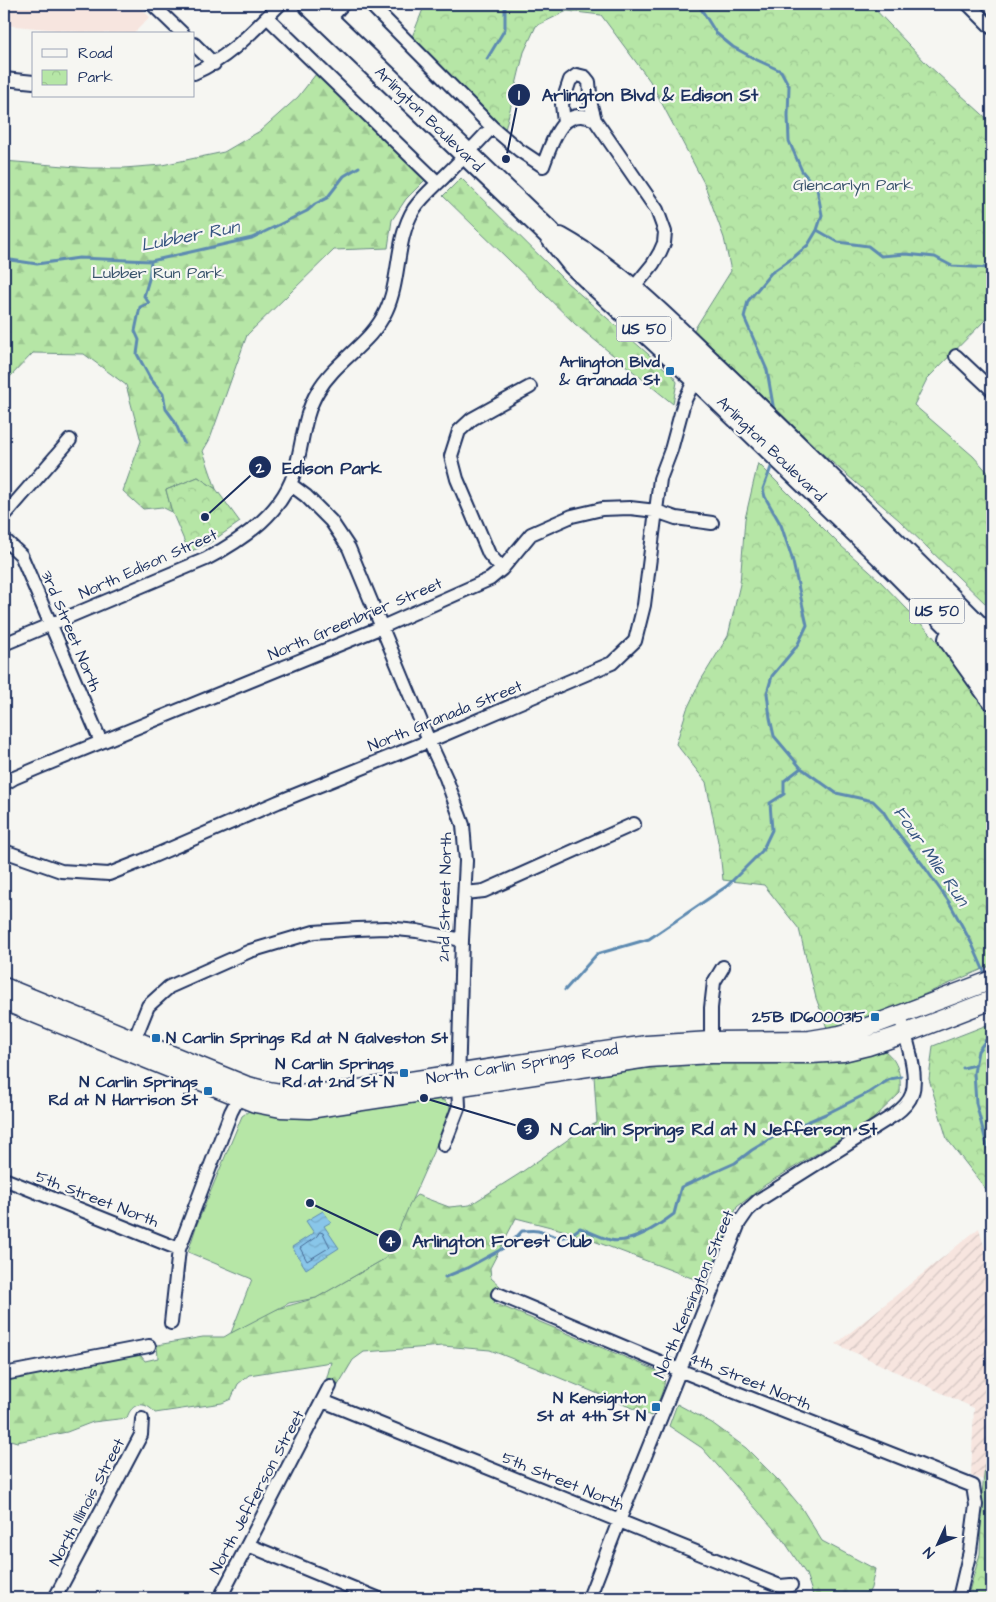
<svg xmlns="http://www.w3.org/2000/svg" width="996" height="1602" viewBox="0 0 996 1602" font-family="'Architects Daughter',sans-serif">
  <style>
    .built { fill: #f7e5df }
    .industrial { fill: url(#industrial-furrows) }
    .forest { fill: url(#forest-firs); stroke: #688a82 }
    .park { fill: url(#park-crowns); stroke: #688a82 }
    .pitch { fill: #b6e6a6; stroke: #688a82 }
    .water { fill: url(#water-waves); stroke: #5d8ab1 }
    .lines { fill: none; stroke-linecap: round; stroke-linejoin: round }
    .shore { stroke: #476b96; stroke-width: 1 }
    .stream { stroke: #5d8ab1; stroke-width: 3 }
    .street-casing { stroke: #1b2f5e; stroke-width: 16 }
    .secondary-casing { stroke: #1b2f5e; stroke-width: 21 }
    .highway-casing { stroke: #1b2f5e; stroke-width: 26 }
    .street { stroke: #f6f6f2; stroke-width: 12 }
    .secondary { stroke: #f6f6f2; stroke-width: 18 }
    .highway { stroke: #f6f6f2; stroke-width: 22 }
    .poi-dot { fill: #1f6fb2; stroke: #f6f6f2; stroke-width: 2 }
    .labels { text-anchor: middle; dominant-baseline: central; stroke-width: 4.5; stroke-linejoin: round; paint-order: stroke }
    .shield { fill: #f6f6f2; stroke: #5d6b8a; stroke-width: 1 }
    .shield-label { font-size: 15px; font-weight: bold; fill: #1b2f5e }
    .street-label { font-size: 16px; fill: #1b2f5e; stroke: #f6f6f2 }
    .park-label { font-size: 16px; fill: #3a546c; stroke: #f6f6f2 }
    .poi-label { font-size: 16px; font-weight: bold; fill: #1b2f5e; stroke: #f6f6f2; text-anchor: end }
    .water-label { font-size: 18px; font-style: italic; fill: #365581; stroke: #f6f6f2 }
    .leader { fill: none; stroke: #1b2f5e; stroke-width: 2 }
    .callout-dot { fill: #1b2f5e; stroke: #f6f6f2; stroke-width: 2 }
    .mark-label { font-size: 15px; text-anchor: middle; font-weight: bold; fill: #fff }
    .callout-label { font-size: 18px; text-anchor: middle; font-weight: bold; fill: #1b2f5e; stroke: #f6f6f2; stroke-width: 4.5; stroke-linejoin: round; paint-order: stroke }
  </style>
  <defs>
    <pattern id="industrial-furrows" width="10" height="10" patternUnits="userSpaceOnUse" patternTransform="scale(1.25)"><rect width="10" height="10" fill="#f7e5df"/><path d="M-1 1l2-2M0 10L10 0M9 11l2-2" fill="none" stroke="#d3c5c2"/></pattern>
    <pattern id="forest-firs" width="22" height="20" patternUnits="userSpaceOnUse" patternTransform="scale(1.25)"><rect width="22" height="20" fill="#b6e6a6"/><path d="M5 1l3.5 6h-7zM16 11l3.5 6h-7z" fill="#9cc691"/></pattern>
    <pattern id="park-crowns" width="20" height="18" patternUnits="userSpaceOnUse" patternTransform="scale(1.25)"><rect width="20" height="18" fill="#b6e6a6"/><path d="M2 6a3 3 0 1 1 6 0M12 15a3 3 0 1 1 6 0" fill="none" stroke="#9cc691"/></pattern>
    <pattern id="water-waves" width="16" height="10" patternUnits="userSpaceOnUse" patternTransform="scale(1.25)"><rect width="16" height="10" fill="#89c6e9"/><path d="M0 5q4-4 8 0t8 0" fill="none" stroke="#76aaca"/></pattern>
  </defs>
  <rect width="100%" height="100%" fill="#f6f6f2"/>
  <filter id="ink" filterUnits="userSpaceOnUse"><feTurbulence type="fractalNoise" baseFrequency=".02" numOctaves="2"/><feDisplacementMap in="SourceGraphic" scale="10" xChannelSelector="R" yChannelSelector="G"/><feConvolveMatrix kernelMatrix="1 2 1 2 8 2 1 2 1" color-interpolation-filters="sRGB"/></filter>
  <g filter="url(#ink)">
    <!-- built -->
    <path class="built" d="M4,4H137L150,17L133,34L91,33L4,25Z"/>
    <!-- industrial -->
    <path class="industrial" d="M979,1228L986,1253L989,1396L991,1410L984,1480L971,1476L974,1408L836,1344Z"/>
    <!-- forest -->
    <path class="forest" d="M316,74L426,179L406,199L392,220L388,248L334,250L247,335L210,439L203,451L216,489L198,477L166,490L172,512L162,507L143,509L123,491L141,441L126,385L84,354L33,353L9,378L4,380V161L89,168H124L162,165L224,152L260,131L298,97Z
      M461,178L565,281L673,376L677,382L673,404L575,324L443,196Z
      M885,1051C899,1062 901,1076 900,1093L872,1120L765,1185L737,1207L705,1283L570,1232L516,1218L490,1268L491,1278L500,1286L494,1303L663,1373C669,1383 656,1406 651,1416L536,1368L490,1350L443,1346L364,1352L353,1360L337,1387L326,1381L331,1362L249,1375L238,1384L231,1399L222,1403L155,1413C145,1400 131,1403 127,1418L93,1422L67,1432L17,1442L4,1438V1381L136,1355L141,1356L145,1361L158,1358L157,1345L203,1337H224L266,1312L316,1298L386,1258L400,1210L417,1195L449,1207L470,1205L519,1174L583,1129L597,1123L594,1076C628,1071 662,1065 696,1064C760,1062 821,1069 885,1051Z
      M677,1404L712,1423L746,1448L781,1483L801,1507L822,1541L875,1569L871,1588L866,1598H814L806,1574L782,1538L702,1448L669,1426Z"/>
    <!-- park -->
    <path class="park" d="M425,4H870L927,64L992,123V313L927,379L914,405L973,456L992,477V599L987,605L899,520L825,456L694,330L731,271L724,238L704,183L650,81L601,15L567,11L536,26L524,52L505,130L412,37Z
      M758,463L840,545L879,580L932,635L951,659L992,718V965L879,1014L827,1028L816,998L799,929L764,885L723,880L720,852L706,782L676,744L687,709L701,680L728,636L740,584L745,519Z
      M198,477L216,489L240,522L208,544L189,552L172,512L166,490Z
      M992,1023V1197L947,1139L929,1079L933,1046Z
      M989,1396H992V1598H967L980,1554L982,1494L991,1410Z"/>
    <!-- pitch -->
    <path class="pitch" d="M437,1099L445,1101L450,1107V1114L386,1258L316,1298L289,1303L231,1333L252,1279L188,1252L197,1224L242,1116L249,1111L278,1117L310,1118Z"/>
    <!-- water -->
    <path class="water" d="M323,1211L331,1222L324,1226L339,1248L306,1269L292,1247L314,1233L306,1221Z"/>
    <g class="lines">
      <!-- shore -->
      <path class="shore" d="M320,1232L323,1233L330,1247L307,1261L300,1248L316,1237Z"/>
      <!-- stream -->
      <path class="stream" d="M698,4L716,33L733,47L757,60L781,71L789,86L788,116L789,141L802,171L817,189L822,215L817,230L808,245L794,257L771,273L748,301L744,317L767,370L774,411
        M487,59L505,29V4
        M817,230L838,242L868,246L881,256L906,254L935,257L952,266L991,268
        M4,259L37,264L79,258L151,261L252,238L307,211L315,204L327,198L344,176L359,167
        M151,261L149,279L144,296L149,303L140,307L135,331L139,340L137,354L150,378L163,394L166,409L174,420L184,443
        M773,462L763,489L765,497L781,525L792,558L807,625L797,646L772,676L767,693L770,718L774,736L801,768L836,793L873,801L883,811L893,827L923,865L949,902L972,944L986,976
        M565,990L597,954L649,939L727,886L762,851L772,830L770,803L784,794V781L801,768
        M992,1032L978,1051L974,1073L976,1103L992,1165
        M963,1068L975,1065
        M445,1277L467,1268L509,1245L522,1231C527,1231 533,1230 538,1231C559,1236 560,1244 580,1228C590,1232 600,1237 610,1240C631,1245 658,1226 674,1214L681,1187L735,1163L752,1150L777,1135L828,1113L868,1093L890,1079L901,1077"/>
      <defs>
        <path id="street" d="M152,4L183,34
          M370,4L492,127L519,150L543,166C552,143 562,103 595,120L657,210L665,232L664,243L660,252L653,264L631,291
          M968,4L992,28
          M267,17L438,183
          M328,21L343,4
          M194,44L214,64
          M194,73C229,58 253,31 280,4
          M4,79L34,82
          M564,123L562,104L570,80L577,75L585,77L589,82L591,105L595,120
          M956,356L992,390
          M290,484L306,496L331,521L349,548L429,741L446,778L463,825L466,861L462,940L458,1086L459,1106L444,1145
          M4,516L70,440
          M4,539L21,555L101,742
          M502,569L489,554L457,479L451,456L459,431L472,419L530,387
          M4,644L206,559C244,539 285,511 296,467C303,441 304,414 318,391C336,360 371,344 386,311C401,279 395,240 414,209C422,197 435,186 445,176C461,160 477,144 492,127
          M4,784L14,778L40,767L382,627L490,579L502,569L531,534L572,516L602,509L630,508L656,511L676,518L712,523
          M4,851L61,871L109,874L142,861L278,802L429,741L612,663L635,641L644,605L660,479L671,450L684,402L696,377
          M465,893L484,891L634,824
          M131,1048L148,1006L169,987L250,951L314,932L357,929L386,928L417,931L462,940
          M711,1049V1008L714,982L723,967
          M4,1179L179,1249
          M498,1294L679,1370L973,1486L976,1505L970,1551L959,1598
          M171,1323L179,1249L231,1112L242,1091
          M4,1374L149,1346
          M323,1401L780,1586L791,1585
          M248,1545L377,1598
          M55,1598L141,1435L142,1419
          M220,1598L330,1386
          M589,1598L619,1521L739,1223L748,1210L759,1200L894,1115C901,1110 909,1103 912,1094C919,1073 905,1037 900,1015"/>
        <path id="secondary" d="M4,987L245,1085C278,1095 299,1096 333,1093L577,1055L647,1045L711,1041L810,1040L840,1035L865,1028L992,980
          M4,1001L255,1103L281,1108L309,1109L648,1058L711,1054H811L843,1052L868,1046L904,1034L992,1000"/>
        <path id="highway" d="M310,4L549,233L574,264L594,283L696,377L881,555L992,667
          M560,239C623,274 676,331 728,380C817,466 905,553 992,641
          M950,639L992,698"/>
      </defs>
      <!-- street casing -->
      <use href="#street" class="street-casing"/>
      <!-- secondary casing -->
      <use href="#secondary" class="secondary-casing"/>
      <!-- highway casing -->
      <use href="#highway" class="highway-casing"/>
      <!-- street -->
      <use href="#street" class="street"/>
      <!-- secondary -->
      <use href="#secondary" class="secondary"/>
      <!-- highway -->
      <use href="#highway" class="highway"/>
    </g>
  </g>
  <!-- markers -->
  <g class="poi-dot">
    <rect x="665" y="366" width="10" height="10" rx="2.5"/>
    <rect x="870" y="1012" width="10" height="10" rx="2.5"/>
    <rect x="151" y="1033" width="10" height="10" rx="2.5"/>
    <rect x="399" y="1068" width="10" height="10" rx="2.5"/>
    <rect x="203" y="1086" width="10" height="10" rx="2.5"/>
    <rect x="651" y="1402" width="10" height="10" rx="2.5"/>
  </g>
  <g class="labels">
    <!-- shield labels -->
    <g class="shield">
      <rect x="616.5" y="316.5" width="55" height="25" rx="4"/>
      <rect x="909.5" y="598.5" width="55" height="25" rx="4"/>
    </g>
    <g class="shield-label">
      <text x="644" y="329">US 50</text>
      <text x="937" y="611">US 50</text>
    </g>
    <!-- street labels -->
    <g class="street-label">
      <text transform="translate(429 119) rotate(44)">Arlington Boulevard</text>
      <text transform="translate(771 449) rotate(44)">Arlington Boulevard</text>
      <text transform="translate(148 564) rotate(-24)">North Edison Street</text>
      <text transform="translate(355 619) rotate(-23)">North Greenbrier Street</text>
      <text transform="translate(71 631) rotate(67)">3rd Street North</text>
      <text transform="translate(445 716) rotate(-22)">North Granada Street</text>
      <text transform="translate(445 897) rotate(-89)">2nd Street North</text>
      <text transform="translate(522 1064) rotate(-9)">North Carlin Springs Road</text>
      <text transform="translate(97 1199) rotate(21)">5th Street North</text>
      <text transform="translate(694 1294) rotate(-67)">North Kensington Street</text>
      <text transform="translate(750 1381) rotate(22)">4th Street North</text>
      <text transform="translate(563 1481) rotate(22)">5th Street North</text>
      <text transform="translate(257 1492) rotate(-62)">North Jefferson Street</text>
      <text transform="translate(87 1502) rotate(-62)">North Illinois Street</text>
    </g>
    <!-- park labels -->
    <g class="park-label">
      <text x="853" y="185">Glencarlyn Park</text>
      <text x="158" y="273">Lubber Run Park</text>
    </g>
    <!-- poi labels -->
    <g class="poi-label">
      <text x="660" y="362">Arlington Blvd<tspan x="660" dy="18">&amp; Granada St</tspan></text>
      <text x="865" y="1017">25B ID6000315</text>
      <text x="166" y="1038" text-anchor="start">N Carlin Springs Rd at N Galveston St</text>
      <text x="394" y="1064">N Carlin Springs<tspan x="394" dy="18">Rd at 2nd St N</tspan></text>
      <text x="198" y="1082">N Carlin Springs<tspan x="198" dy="18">Rd at N Harrison St</tspan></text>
      <text x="646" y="1398">N Kensignton<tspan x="646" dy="18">St at 4th St N</tspan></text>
    </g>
    <!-- water labels -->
    <g class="water-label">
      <text transform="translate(190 236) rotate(-11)">Lubber Run</text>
      <text transform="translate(931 856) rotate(55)">Four Mile Run</text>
    </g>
  </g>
  <!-- callouts -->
  <path class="leader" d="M506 159L519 95M205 517L260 467M424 1098L528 1129M310 1203L390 1241"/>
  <g class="callout-dot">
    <circle cx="506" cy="159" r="5"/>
    <circle cx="205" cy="517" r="5"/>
    <circle cx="424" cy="1098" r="5"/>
    <circle cx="310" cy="1203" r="5"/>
    <circle cx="519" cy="95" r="12"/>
    <circle cx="260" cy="467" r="12"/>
    <circle cx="528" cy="1129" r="12"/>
    <circle cx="390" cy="1241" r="12"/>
  </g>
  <g class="mark-label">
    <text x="519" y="100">1</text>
    <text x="260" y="473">2</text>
    <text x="528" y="1134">3</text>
    <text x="390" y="1246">4</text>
  </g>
  <g class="callout-label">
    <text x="650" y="101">Arlington Blvd &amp; Edison St</text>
    <text x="332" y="474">Edison Park</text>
    <text x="714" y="1135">N Carlin Springs Rd at N Jefferson St</text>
    <text x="502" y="1247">Arlington Forest Club</text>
  </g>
  <!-- margin -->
  <rect width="996" height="1602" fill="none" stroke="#f6f6f2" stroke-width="20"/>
  <rect x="10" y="10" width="976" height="1582" fill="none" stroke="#1b2f5e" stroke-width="2" filter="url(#ink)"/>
  <!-- legend -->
  <rect x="32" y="32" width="162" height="65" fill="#f6f6f2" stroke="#9ea6b7"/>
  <rect x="42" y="49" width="25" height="8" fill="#f6f6f2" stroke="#9ea6b7"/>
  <text x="78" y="58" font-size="15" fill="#1b2f5e">Road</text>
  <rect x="42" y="70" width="25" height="15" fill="url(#park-crowns)" stroke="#9ea6b7"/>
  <text x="78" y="82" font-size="15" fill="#1b2f5e">Park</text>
  <!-- north arrow -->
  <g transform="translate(938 1544) rotate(226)" stroke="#f6f6f2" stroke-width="4" paint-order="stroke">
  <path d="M0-4L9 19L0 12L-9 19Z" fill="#1b2f5e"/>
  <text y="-8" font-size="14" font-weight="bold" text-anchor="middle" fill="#1b2f5e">N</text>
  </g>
</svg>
